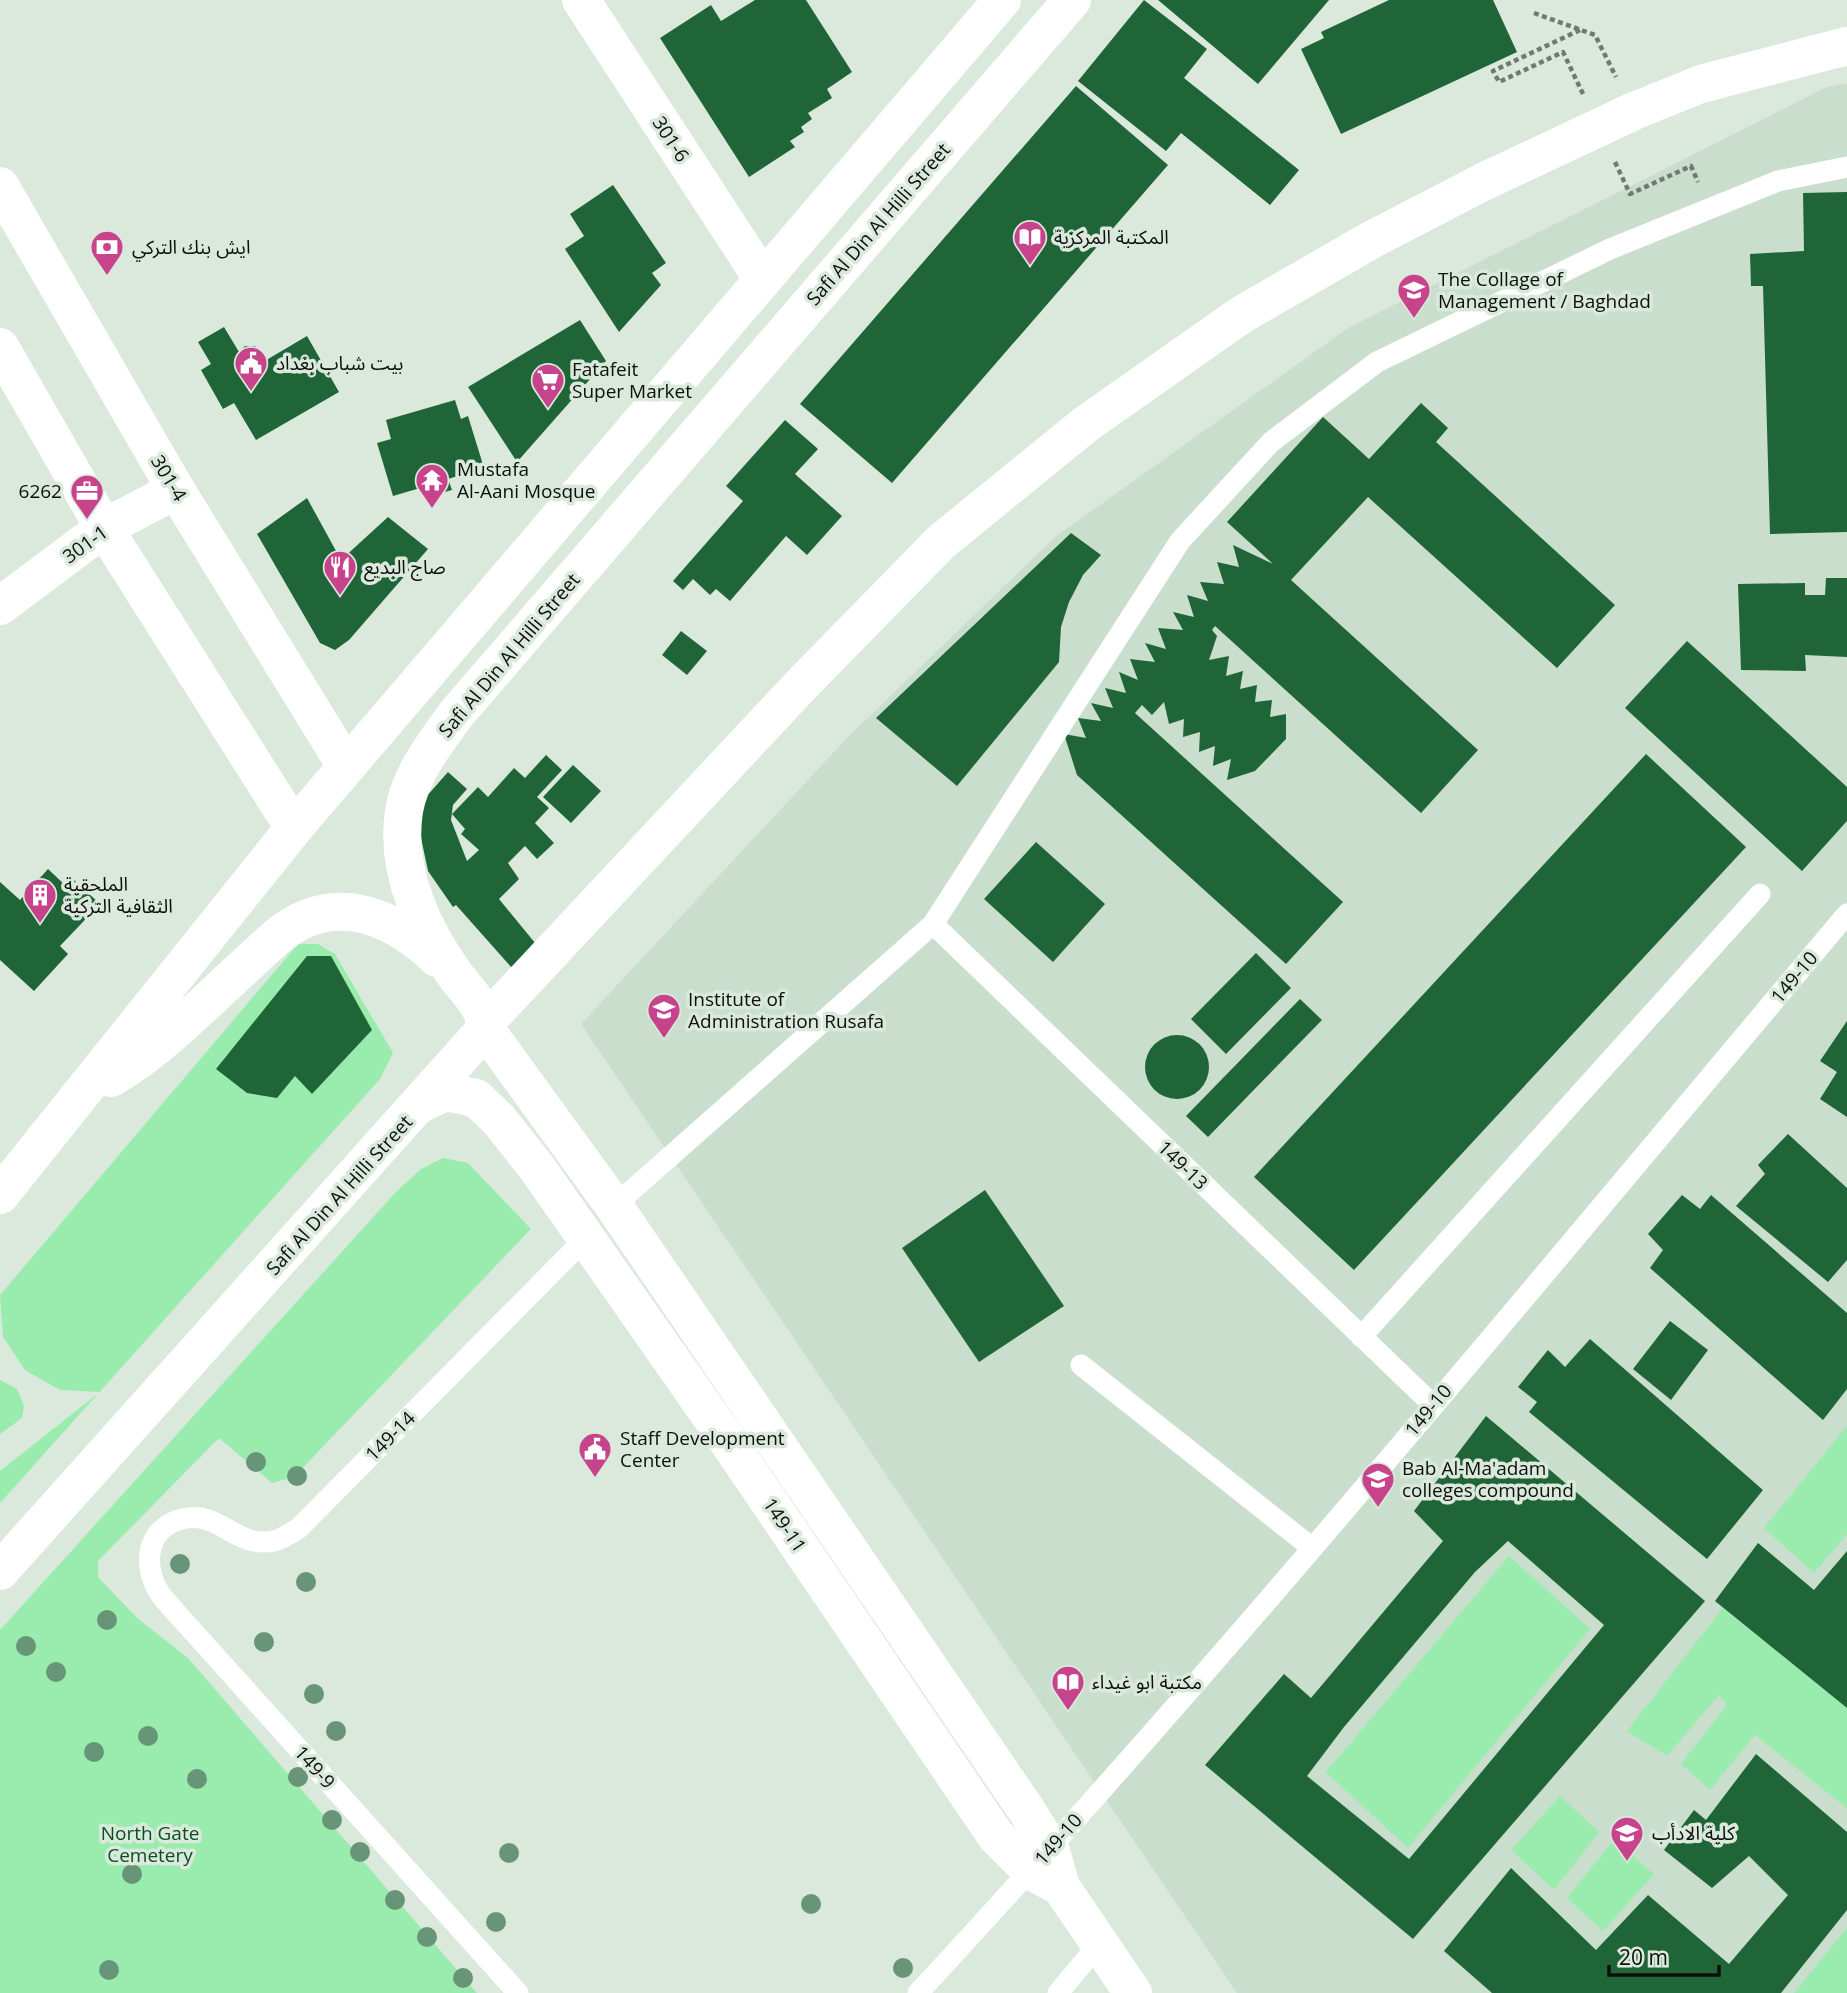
<svg xmlns="http://www.w3.org/2000/svg" width="1847" height="1993" viewBox="0 0 1847 1993" font-family="'Open Sans','Noto Sans Arabic',sans-serif">
  <style>
    .built { fill: #c9decd }
    .green { fill: #99ecad }
    .building { fill: #1f6537; fill-rule: evenodd }
    .lines { fill: none; stroke-linecap: round; stroke-linejoin: round }
    .path { stroke: #717a72; stroke-width: 4.5; stroke-dasharray: 5 3.5; stroke-linecap: butt }
    .service { stroke: #fff; stroke-width: 21 }
    .minor { stroke: #fff; stroke-width: 38 }
    .tertiary { stroke: #fff; stroke-width: 38 }
    .primary { stroke: #fff; stroke-width: 38 }
    .tree { fill: #689477 }
    .labels { text-anchor: middle; dominant-baseline: central; stroke-width: 7; stroke-linejoin: round; paint-order: stroke }
    .street-label { font-size: 19px; fill: #0b100c; stroke: #dbe9dd }
    .poi-label { font-size: 19px; fill: #0b100c; stroke: #dbe9dd; text-anchor: start }
    .park-label { font-size: 19px; fill: #094e24; stroke: #dbe9dd }
  </style>
  <rect width="100%" height="100%" fill="#dbe9dd"/>
  <!-- built -->
  <path class="built" d="M1847,83V1993H1237L581,1024L848,737L1055,537L1348,328L1827,87Z"/>
  <!-- green -->
  <path class="green" d="M298,944H318L335,954L393,1053L380,1079L0,1503V1471L100,1392L60,1390L25,1370L3,1337L0,1295Z
    M443,1158L468,1163L531,1229L294,1477L272,1483L219,1438L98,1561V1577L137,1618L188,1658L477,1993H0V1630L395,1193L421,1169Z
    M0,1380L17,1389L24,1406L22,1418L0,1434Z
    M1847,1426V1534L1814,1573L1764,1528Z
    M1509,1556L1590,1629L1408,1848L1326,1772Z
    M1723,1608L1847,1708V1808L1755,1735L1710,1790L1681,1764L1727,1705L1719,1695L1667,1756L1627,1731Z
    M1560,1796L1599,1832L1554,1890L1511,1850Z
    M1614,1840L1654,1874L1603,1931L1567,1898Z
    M1847,1928V1993H1794Z"/>
  <!-- building -->
  <path class="building" d="M755,0H806L852,72L827,89L832,98L808,113L812,119L801,127L804,132L790,141L795,147L749,177L660,38L711,5L721,21Z
    M1144,0L1207,49L1184,78L1299,170L1270,205L1181,133L1166,151L1078,81Z
    M1158,0H1329L1258,84Z
    M1389,0H1493L1517,52L1341,134L1301,49L1324,38L1321,32Z
    M1076,86L1168,165L892,483L800,404Z
    M613,185L666,263L652,273L661,285L619,332L565,249L584,236L570,214Z
    M1847,192V532L1770,534L1763,286H1751L1750,254L1804,251L1803,193Z
    M580,320L606,361L517,462L468,387Z
    M224,327L239,352L245,346H255L263,354V362L307,336L339,392L256,440L234,403L223,409L201,370L211,364L198,342Z
    M455,400L461,419L468,416L484,468L448,479L452,490L430,496L427,486L393,496L377,443L391,439L386,420Z
    M1421,403L1448,428L1436,442L1615,605L1557,668L1368,497L1291,580L1478,750L1421,813L1215,626L1212,630L1217,636L1209,660L1229,656L1226,676L1243,671L1240,689L1257,685L1255,702L1272,700L1270,717L1286,714V739L1255,771L1227,780L1231,759L1213,766L1215,746L1199,752L1200,732L1183,737L1184,719L1169,724L1164,702L1152,715L1142,705L1135,713L1343,902L1286,964L1077,775L1064,734L1086,738L1078,718L1101,721L1091,703L1113,708L1105,688L1126,693L1119,672L1138,680L1130,659L1155,662L1145,643L1166,649L1158,628L1183,630L1173,612L1194,617L1187,595L1208,601L1200,582L1224,584L1217,562L1239,567L1233,545L1273,564L1227,522L1323,417L1369,459Z
    M785,420L818,449L795,474L842,516L807,555L786,536L730,601L716,589L710,595L693,579L683,590L673,581L743,501L726,486Z
    M307,498L341,560L388,517L428,549L349,640L335,650L320,643L257,534Z
    M1071,533L1101,555L1083,575L1069,602L1061,627L1059,662L957,786L876,718Z
    M1826,578H1847V657L1805,655L1806,671L1741,670L1738,584L1805,583V595H1825Z
    M681,631L707,651L687,675L662,655Z
    M1687,641L1847,787V821L1802,871L1625,708Z
    M1646,754L1746,847L1354,1270L1254,1177Z
    M546,755L562,770L537,797L549,808L535,823L554,843L537,859L525,846L508,863L519,879L499,899L540,949L511,967L456,905L453,907L428,871L420,833L422,813L426,797L448,772L467,789L453,805L451,820L467,861L479,850L461,834L465,829L452,814L478,787L488,797L514,768L525,778Z
    M573,765L601,791L571,823L543,797Z
    M1036,842L1105,904L1053,962L984,899Z
    M48,869L65,885L72,878L100,904L60,946L68,954L34,991L0,960V882L20,900Z
    M1256,953L1291,988L1226,1054L1191,1019Z
    M307,956H331L372,1030L312,1094L295,1076L277,1098L247,1093L216,1069Z
    M1300,999L1322,1020L1208,1137L1186,1116Z
    M1847,1021V1117L1820,1099L1837,1072L1820,1061Z
    M1145 1067a32 32 0 1 1 64 0a32 32 0 1 1-64 0Z
    M1788,1134L1847,1188V1260L1828,1282L1736,1206L1765,1174L1758,1165Z
    M985,1190L1064,1306L979,1362L902,1248Z
    M1682,1195L1700,1209L1711,1195L1847,1313V1389L1823,1420L1650,1268L1663,1250L1648,1234Z
    M1670,1321L1708,1350L1671,1400L1633,1369Z
    M1590,1339L1763,1490L1707,1559L1529,1412L1537,1402L1518,1387L1548,1350L1565,1367Z
    M1486,1416L1705,1601L1413,1939L1205,1765L1284,1674L1311,1698L1443,1541L1414,1511ZM1508,1541L1604,1625L1409,1859L1307,1776L1344,1727L1475,1572Z
    M1758,1543L1814,1590L1847,1551V1708L1715,1601Z
    M1756,1754L1847,1832V1910L1781,1993H1492L1444,1951L1511,1868L1596,1950L1648,1895L1729,1964L1788,1895L1749,1856L1712,1888L1664,1850L1694,1810L1706,1820Z"/>
  <g class="lines">
    <!-- path -->
    <path class="path" d="M1534,13L1595,35L1616,77
      M1580,30L1493,71L1499,82L1563,52L1583,94
      M1615,162L1630,194L1691,166L1698,182"/>
    <!-- service -->
    <path class="service" d="M933,924L1433,1405
      M614,1206L933,924L1180,541L1271,442L1377,362L1610,249L1778,181L1847,167
      M1361,1337L1760,894
      M1081,1365L1311,1547
      M518,1993L163,1598C141,1569 144,1525 187,1518C216,1513 236,1543 264,1542C279,1542 287,1535 299,1528L585,1239
      M918,1993C1240,1645 1541,1277 1847,914
      M1058,1993L1099,1944"/>
    <!-- minor -->
    <path class="minor" d="M581,0L762,278
      M0,186L176,490L346,766
      M0,347L104,528L294,828
      M0,606L104,528L176,490
      M484,1024L802,684L941,542L1086,424L1241,315L1371,240L1483,182L1634,111L1701,84L1847,46"/>
    <!-- tertiary -->
    <path class="tertiary" d="M484,1027L614,1206L1027,1811L1050,1848L1061,1887L1133,1993
      M422,1103L445,1092L476,1098L499,1120L537,1168L721,1431L996,1836L1031,1871L1061,1887"/>
    <!-- primary -->
    <path class="primary" d="M111,1078C156,1052 193,1014 231,979C248,964 265,946 283,932C337,892 394,917 437,958
      M0,1195L294,828L1002,0
      M0,1571L481,1034C484,1028 486,1021 483,1014C477,999 464,987 455,975C421,927 395,871 404,811C410,774 436,742 457,713L1072,0"/>
  </g>
  <!-- trees -->
  <g class="tree">
    <circle cx="256" cy="1462" r="10"/>
    <circle cx="297" cy="1476" r="10"/>
    <circle cx="180" cy="1564" r="10"/>
    <circle cx="306" cy="1582" r="10"/>
    <circle cx="107" cy="1620" r="10"/>
    <circle cx="264" cy="1642" r="10"/>
    <circle cx="26" cy="1646" r="10"/>
    <circle cx="56" cy="1672" r="10"/>
    <circle cx="314" cy="1694" r="10"/>
    <circle cx="336" cy="1731" r="10"/>
    <circle cx="148" cy="1736" r="10"/>
    <circle cx="94" cy="1752" r="10"/>
    <circle cx="298" cy="1777" r="10"/>
    <circle cx="197" cy="1779" r="10"/>
    <circle cx="332" cy="1820" r="10"/>
    <circle cx="360" cy="1852" r="10"/>
    <circle cx="509" cy="1853" r="10"/>
    <circle cx="132" cy="1874" r="10"/>
    <circle cx="395" cy="1900" r="10"/>
    <circle cx="811" cy="1904" r="10"/>
    <circle cx="496" cy="1922" r="10"/>
    <circle cx="427" cy="1937" r="10"/>
    <circle cx="903" cy="1968" r="10"/>
    <circle cx="109" cy="1970" r="10"/>
    <circle cx="463" cy="1978" r="10"/>
  </g>
  <!-- icons -->
  <defs>
    <symbol id="library-pin" viewBox="-11 -11 22 30"><path d="M0 17L-7.5 6A9.5 9.5 0 1 1 7.5 6Z" fill="#c7448c" stroke="#dbe9dd"/><path d="M-6-4Q-3-5.5-.7-3.5V5Q-3 3-6 4ZM6-4Q3-5.5 .7-3.5V5Q3 3 6 4Z" fill="#fff"/></symbol>
    <symbol id="bank-pin" viewBox="-11 -11 22 30"><path d="M0 17L-7.5 6A9.5 9.5 0 1 1 7.5 6Z" fill="#c7448c" stroke="#dbe9dd"/><path d="M-6-4H6V4H-6ZM0-2.3a2.3 2.3 0 1 0 0 4.6a2.3 2.3 0 1 0 0-4.6Z" fill="#fff"/></symbol>
    <symbol id="university-pin" viewBox="-11 -11 22 30"><path d="M0 17L-7.5 6A9.5 9.5 0 1 1 7.5 6Z" fill="#c7448c" stroke="#dbe9dd"/><path d="M0-5L7-2L0 1L-7-2ZM-4 1L0 2.5L4 1V4Q0 6-4 4Z" fill="#fff"/></symbol>
    <symbol id="civic-pin" viewBox="-11 -11 22 30"><path d="M0 17L-7.5 6A9.5 9.5 0 1 1 7.5 6Z" fill="#c7448c" stroke="#dbe9dd"/><path d="M-.6-6.5H3V-4.5H.6V-3L4-1V1h2V6H-6V1h2V-1L-.6-3ZM-1.2 2.5V6h2.4V2.5Z" fill="#fff"/></symbol>
    <symbol id="supermarket-pin" viewBox="-11 -11 22 30"><path d="M0 17L-7.5 6A9.5 9.5 0 1 1 7.5 6Z" fill="#c7448c" stroke="#dbe9dd"/><path d="M-6-5.5h2.5l.6 2H6L4.5 2H-2.5L-4.4-4H-6ZM-1.5 3.2a1.3 1.3 0 1 0 .1 0ZM3 3.2a1.3 1.3 0 1 0 .1 0Z" fill="#fff"/></symbol>
    <symbol id="temple-pin" viewBox="-11 -11 22 30"><path d="M0 17L-7.5 6A9.5 9.5 0 1 1 7.5 6Z" fill="#c7448c" stroke="#dbe9dd"/><path d="M0-6L5-2H3V0L6.5 2.5H4V6H1.5V3h-3V6H-4V2.5H-6.5L-3 0V-2H-5Z" fill="#fff"/></symbol>
    <symbol id="office-pin" viewBox="-11 -11 22 30"><path d="M0 17L-7.5 6A9.5 9.5 0 1 1 7.5 6Z" fill="#c7448c" stroke="#dbe9dd"/><path d="M-6-3h4V-5.5h4V-3h4V5H-6ZM-1-4.5V-3h2v-1.5ZM-6 0V1H6V0Z" fill="#fff"/></symbol>
    <symbol id="restaurant-pin" viewBox="-11 -11 22 30"><path d="M0 17L-7.5 6A9.5 9.5 0 1 1 7.5 6Z" fill="#c7448c" stroke="#dbe9dd"/><path d="M-5-6h1v4h1v-4h1v4h1v-4h1v5L-1.5 .5V6h-2V.5L-5-1ZM5-6V6H3V1.5H1.5Q1.5-4 5-6Z" fill="#fff"/></symbol>
    <symbol id="building-pin" viewBox="-11 -11 22 30"><path d="M0 17L-7.5 6A9.5 9.5 0 1 1 7.5 6Z" fill="#c7448c" stroke="#dbe9dd"/><path d="M-4-6H4V6H1V3H-1V6H-4ZM-2.5-4.3h1.7v1.8h-1.7ZM.8-4.3h1.7v1.8H.8ZM-2.5-1h1.7V.8h-1.7ZM.8-1h1.7V.8H.8Z" fill="#fff"/></symbol>
    <symbol id="school-pin" viewBox="-11 -11 22 30"><path d="M0 17L-7.5 6A9.5 9.5 0 1 1 7.5 6Z" fill="#c7448c" stroke="#dbe9dd"/><path d="M0-5L7-2L0 1L-7-2ZM-4 1L0 2.5L4 1V4Q0 6-4 4Z" fill="#fff"/></symbol>
  </defs>
  <g fill-rule="evenodd">
    <use href="#library-pin" x="1011" y="218" width="38" height="52"/>
    <use href="#bank-pin" x="88" y="228" width="38" height="52"/>
    <use href="#university-pin" x="1395" y="271" width="38" height="52"/>
    <use href="#civic-pin" x="232" y="344" width="38" height="52"/>
    <use href="#supermarket-pin" x="529" y="361" width="38" height="52"/>
    <use href="#temple-pin" x="413" y="461" width="38" height="52"/>
    <use href="#office-pin" x="68" y="472" width="38" height="52"/>
    <use href="#restaurant-pin" x="321" y="548" width="38" height="52"/>
    <use href="#building-pin" x="21" y="876" width="38" height="52"/>
    <use href="#school-pin" x="645" y="991" width="38" height="52"/>
    <use href="#civic-pin" x="576" y="1430" width="38" height="52"/>
    <use href="#university-pin" x="1359" y="1460" width="38" height="52"/>
    <use href="#library-pin" x="1049" y="1663" width="38" height="52"/>
    <use href="#school-pin" x="1608" y="1814" width="38" height="52"/>
  </g>
  <g class="labels">
    <!-- street labels -->
    <g class="street-label">
      <text transform="translate(671 139) rotate(57)">301-6</text>
      <text transform="translate(878 224) rotate(-49)">Safi Al Din Al Hilli Street</text>
      <text transform="translate(169 478) rotate(59)">301-4</text>
      <text transform="translate(85 544) rotate(-36)">301-1</text>
      <text transform="translate(509 655) rotate(-50)">Safi Al Din Al Hilli Street</text>
      <text transform="translate(1794 977) rotate(-50)">149-10</text>
      <text transform="translate(1183 1165) rotate(44)">149-13</text>
      <text transform="translate(339 1195) rotate(-48)">Safi Al Din Al Hilli Street</text>
      <text transform="translate(1428 1410) rotate(-50)">149-10</text>
      <text transform="translate(390 1436) rotate(-45)">149-14</text>
      <text transform="translate(785 1525) rotate(56)">149-11</text>
      <text transform="translate(315 1767) rotate(48)">149-9</text>
      <text transform="translate(1058 1839) rotate(-49)">149-10</text>
    </g>
    <!-- poi labels -->
    <g class="poi-label">
      <text x="1054" y="237">المكتبة المركزية</text>
      <text x="132" y="247">ايش بنك التركي</text>
      <text x="1438" y="279">The Collage of<tspan x="1438" dy="22">Management / Baghdad</tspan></text>
      <text x="276" y="363">بيت شباب بغداد</text>
      <text x="572" y="369">Fatafeit<tspan x="572" dy="22">Super Market</tspan></text>
      <text x="457" y="469">Mustafa<tspan x="457" dy="22">Al-Aani Mosque</tspan></text>
      <text x="62" y="491" text-anchor="end">6262</text>
      <text x="364" y="567">صاج البديع</text>
      <text x="64" y="884">الملحقية<tspan x="64" dy="22">الثقافية التركية</tspan></text>
      <text x="688" y="999">Institute of<tspan x="688" dy="22">Administration Rusafa</tspan></text>
      <text x="620" y="1438">Staff Development<tspan x="620" dy="22">Center</tspan></text>
      <text x="1402" y="1468">Bab Al-Ma'adam<tspan x="1402" dy="22">colleges compound</tspan></text>
      <text x="1092" y="1682">مكتبة ابو غيداء</text>
      <text x="1652" y="1833">كلية الادأب</text>
    </g>
    <!-- park labels -->
    <g class="park-label">
      <text x="150" y="1833">North Gate<tspan x="150" dy="22">Cemetery</tspan></text>
    </g>
  </g>
  <!-- scale -->
  <path d="M1609 1965v10h110v-10" fill="none" stroke="#0b100c" stroke-width="3.5"/>
  <text x="1619" y="1965" font-size="21" fill="#0b100c" stroke="#dbe9dd" stroke-width="5" paint-order="stroke">20 m</text>
</svg>
